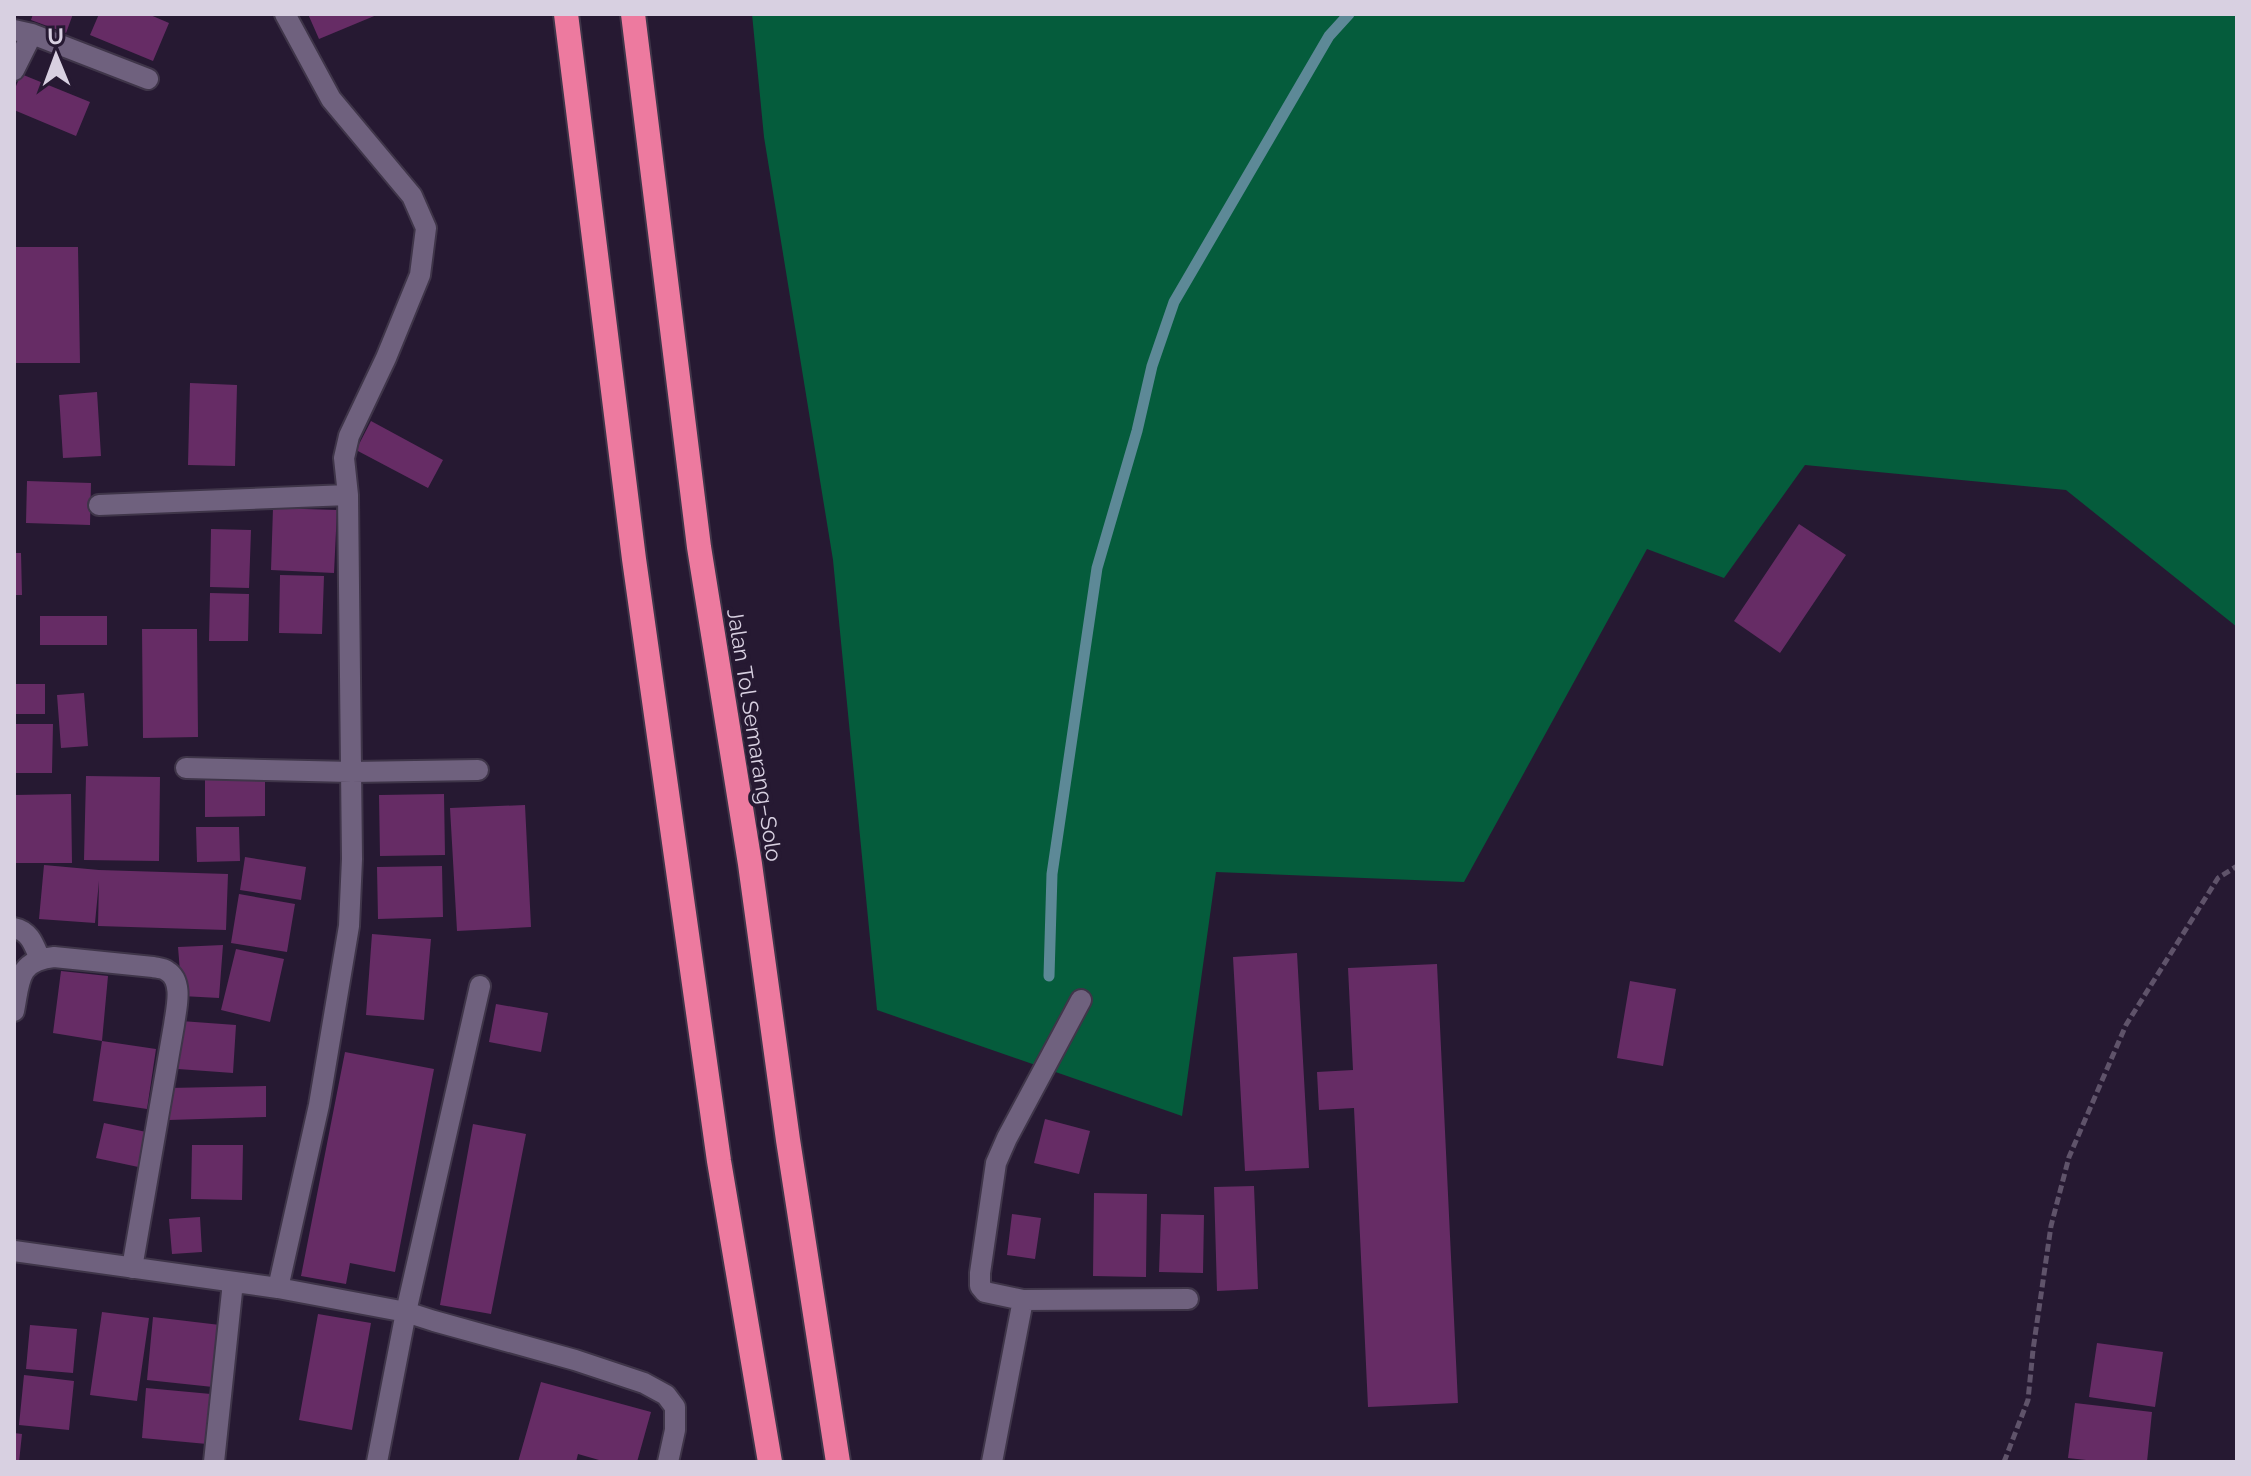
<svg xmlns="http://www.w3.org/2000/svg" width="2251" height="1476" viewBox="0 0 2251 1476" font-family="Raleway,sans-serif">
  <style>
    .forest { fill: #055c3c }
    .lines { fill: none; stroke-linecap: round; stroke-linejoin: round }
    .stream { stroke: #5d8997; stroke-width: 11 }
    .building { fill: #662c65 }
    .minor-casing { stroke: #3f3549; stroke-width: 24 }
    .motorway-casing { stroke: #3f3549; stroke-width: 28 }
    .path { stroke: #5f536a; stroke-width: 5; stroke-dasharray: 8 4; stroke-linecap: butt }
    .minor { stroke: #6f617e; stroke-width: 20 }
    .motorway { stroke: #ed7a9f; stroke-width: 24 }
    .labels { text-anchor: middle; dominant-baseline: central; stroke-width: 8; stroke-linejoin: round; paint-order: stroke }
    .street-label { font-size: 22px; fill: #d8d0e1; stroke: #261932 }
  </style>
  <rect width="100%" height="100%" fill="#261932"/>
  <!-- forest -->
  <path class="forest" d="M752,14H2237V627L2066,490L1805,465L1724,578L1647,549L1464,882L1216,872L1182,1116L877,1010L833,560L764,137Z"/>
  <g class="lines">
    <!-- stream -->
    <path class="stream" d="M1049,976L1052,874L1097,568L1137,431L1152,366L1174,302L1329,36L1349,14"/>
  </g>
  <!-- building -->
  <path class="building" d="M33,14H73L66,33L31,20Z
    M99,14H148L169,23L153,61L90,35Z
    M308,14H379L319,39Z
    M21,74L90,102L76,136L14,110V91Z
    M14,247H78L80,363H14Z
    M190,383L237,385L235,466L188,465Z
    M97,392L101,456L63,458L59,395Z
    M371,421L443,460L428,488L356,450Z
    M27,481L91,483L90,525L26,523Z
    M273,508L337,510L334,573L271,570Z
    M1799,524L1846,555L1780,653L1734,621Z
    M211,529L251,530L249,588L210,587Z
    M14,553H21L22,595H14Z
    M280,575L324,576L322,634L279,633Z
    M210,593L249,594L248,641H209Z
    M40,616H107V645H40Z
    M142,629H197L198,737L143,738Z
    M14,684H45V714H14Z
    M84,693L88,746L61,748L57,695Z
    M14,724H53L52,773H14Z
    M265,773V816L205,817V774Z
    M86,776L160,777L159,861L84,860Z
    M71,794L72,863H14V795Z
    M444,794L445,855L380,856L379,795Z
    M525,805L531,927L457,931L450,808Z
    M196,827H239L240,861L197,862Z
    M245,857L306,867L301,900L240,890Z
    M44,865L99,870L228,874L226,930L98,926L99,881L95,923L39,919Z
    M442,866L443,917L378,919L377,867Z
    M239,894L295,904L287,952L231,943Z
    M372,934L431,939L424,1020L366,1015Z
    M223,945L219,998L182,996L178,947Z
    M236,949L284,959L270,1022L221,1010Z
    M1297,953L1309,1168L1245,1171L1233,957Z
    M1437,964L1458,1403L1368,1407L1354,1108L1319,1110L1317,1072L1353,1070L1348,968Z
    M61,971L108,976L102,1041L156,1049L147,1109L93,1101L102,1041L53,1033Z
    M1630,981L1676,989L1663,1066L1617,1058Z
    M496,1004L548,1013L541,1052L489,1042Z
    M181,1021L236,1025L233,1073L178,1069Z
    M345,1052L434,1069L395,1272L350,1263L346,1284L301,1276Z
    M266,1086V1117L169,1120L168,1088Z
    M1045,1119L1090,1131L1079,1174L1034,1163Z
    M104,1123L151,1133L143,1168L96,1158Z
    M473,1124L526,1134L491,1314L440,1305Z
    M192,1145H243L242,1200L191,1199Z
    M1254,1186L1258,1289L1217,1291L1214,1187Z
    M1094,1193L1147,1194L1146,1277L1093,1276Z
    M1012,1214L1041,1218L1035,1259L1007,1255Z
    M1161,1214L1204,1215L1203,1273L1159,1272Z
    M200,1217L202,1252L172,1254L169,1219Z
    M102,1312L149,1318L137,1401L90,1395Z
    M318,1314L371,1323L352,1430L299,1420Z
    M153,1317L220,1325L213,1387L147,1380Z
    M30,1325L77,1329L73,1373L26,1369Z
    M2097,1343L2163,1352L2155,1407L2089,1397Z
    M24,1375L74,1381L69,1430L19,1425Z
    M541,1382L651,1412L637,1462H606L578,1454L576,1462H518Z
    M146,1388L211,1394L207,1444L142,1438Z
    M2075,1403L2152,1412L2147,1462H2104L2068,1458Z
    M14,1433L22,1434L19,1462H14Z"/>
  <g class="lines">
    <defs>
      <path id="minor" d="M14,30L32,34L148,79
        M14,70L32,34
        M99,505L348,495
        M186,768L352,772L478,770
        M14,928C30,931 34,945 40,959
        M14,1011C20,981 17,961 54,957L153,967C157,968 163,968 167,971C184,981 176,1009 174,1025L132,1268
        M14,1251L278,1288L406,1312L434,1321L575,1360L644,1383L666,1395L675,1407V1430L668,1462
        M278,1288L319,1105L349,926L352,859L348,495L344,458L349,436L386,358L420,275L426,228L412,196L331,99L285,14
        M1023,1300L985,1292L980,1286V1273L996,1163L1007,1138L1081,1000
        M214,1462L233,1282
        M377,1462L406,1312L480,986
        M992,1462L1023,1300L1188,1299"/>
      <path id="motorway" d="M566,14L634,559L719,1161L770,1462
        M633,14L699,547L750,864L788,1140L838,1462"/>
    </defs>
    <!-- minor casing -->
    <use href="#minor" class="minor-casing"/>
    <!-- motorway casing -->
    <use href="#motorway" class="motorway-casing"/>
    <!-- path -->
    <path class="path" d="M2004,1462L2028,1400L2033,1350L2051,1226L2069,1157L2126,1025L2218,878L2237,866"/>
    <!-- minor -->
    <use href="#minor" class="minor"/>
    <!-- motorway -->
    <use href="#motorway" class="motorway"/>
  </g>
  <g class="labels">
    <!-- street labels -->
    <g class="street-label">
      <text transform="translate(755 735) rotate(81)">Jalan Tol Semarang–Solo</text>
    </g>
  </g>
  <!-- border -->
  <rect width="2251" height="1476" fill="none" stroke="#d8d0e1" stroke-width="32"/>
  <!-- north arrow -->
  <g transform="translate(56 56) rotate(359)" stroke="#261932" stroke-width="6" paint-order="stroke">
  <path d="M0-6L14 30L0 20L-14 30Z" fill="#d8d0e1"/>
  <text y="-12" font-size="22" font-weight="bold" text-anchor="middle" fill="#d8d0e1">U</text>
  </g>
</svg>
